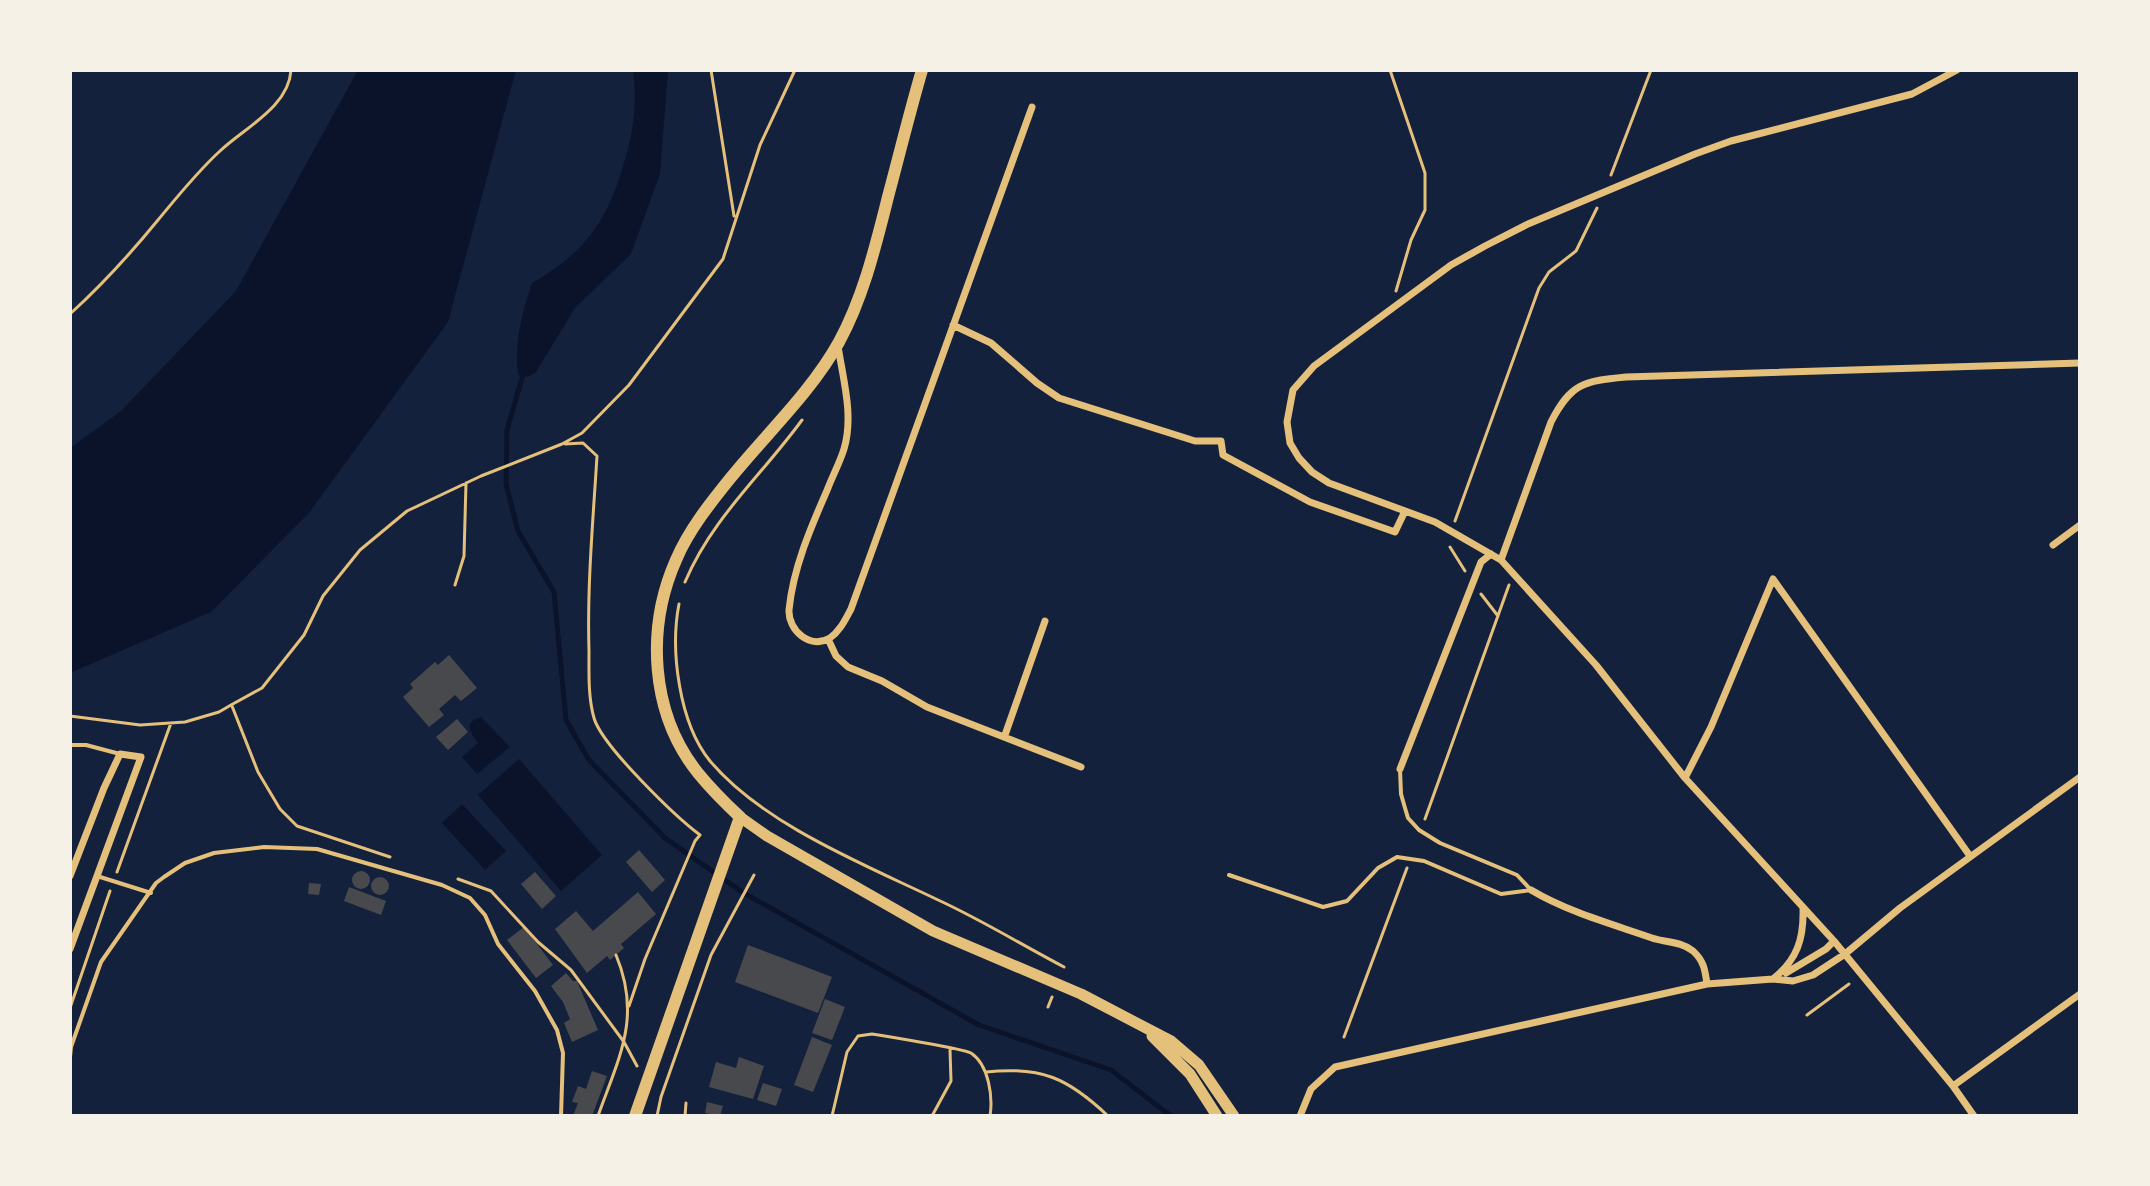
<svg xmlns="http://www.w3.org/2000/svg" width="2150" height="1186" viewBox="0 0 2150 1186" font-family="Ubuntu,sans-serif">
  <style>
    .water { fill: #0b132b }
    .lines { fill: none; stroke-linecap: round; stroke-linejoin: round }
    .stream { stroke: #0b132b; stroke-width: 5 }
    .building { fill: #48494c }
    .path { stroke: #e5c07b; stroke-width: 3 }
    .service { stroke: #e5c07b; stroke-width: 4 }
    .minor { stroke: #e5c07b; stroke-width: 7 }
    .secondary { stroke: #e5c07b; stroke-width: 11 }
    .primary { stroke: #e5c07b; stroke-width: 12 }
  </style>
  <rect width="100%" height="100%" fill="#14213d"/>
  <!-- water -->
  <path class="water" d="M358,70H516L448,322L309,513L211,612L70,673V448L121,411L236,291Z
    M633,70H668L660,174L631,254L575,308L536,372L528,377L518,375C514,342 522,313 532,283C586,252 607,221 624,163C634,130 637,103 633,70Z
    M481,717L510,747L477,774L462,757L478,743C470,732 463,722 481,717Z
    M519,759L602,855L561,891L478,795Z
    M462,804L506,851L485,870L442,823Z"/>
  <g class="lines">
    <!-- stream -->
    <path class="stream" d="M524,371L507,430L506,484L518,531L554,592L566,720L589,760L665,838L742,892L979,1025L1111,1070L1171,1116"/>
  </g>
  <!-- building -->
  <path class="building" d="M449,655L477,688L461,701L455,695L439,709L444,715L429,727L403,697L413,688L410,684L435,662L438,665Z
    M457,719L468,732L448,750L436,737Z
    M639,850L665,880L652,892L626,862Z
    M352 880a9 9 0 1 1 18 0a9 9 0 1 1-18 0Z
    M535,872L556,896L542,909L521,884Z
    M371 886a9 9 0 1 1 18 0a9 9 0 1 1-18 0Z
    M309,883L321,884L319,895L308,894Z
    M349,887L386,901L381,915L344,901Z
    M638,892L656,914L621,944L624,948L610,960L607,956L587,973L555,929L576,911L593,931Z
    M524,927L553,965L536,978L507,940Z
    M748,945L832,977L818,1013L735,982Z
    M566,973L573,981H577L598,1030L572,1042L564,1023L570,1019L563,1002L551,986Z
    M825,999L845,1007L832,1040L812,1033Z
    M812,1037L832,1045L813,1092L794,1085Z
    M739,1057L764,1066L753,1099L709,1087L716,1062L736,1068Z
    M592,1071L607,1076L592,1116H573L578,1103L572,1102L578,1086L586,1089Z
    M763,1083L782,1089L776,1106L757,1100Z
    M707,1102L723,1106L720,1116L705,1113Z"/>
  <g class="lines">
    <!-- path -->
    <path class="path" d="M711,70L734,216
      M1390,70L1425,173V210L1411,240L1396,291
      M1611,175L1651,70
      M70,314C102,285 131,253 158,220C178,196 197,172 220,151C244,128 289,107 291,70
      M565,444L583,443L597,456C593,521 587,586 589,651C589,673 588,697 594,718C602,746 676,817 700,835L695,841L645,959L629,1006
      M1455,521L1539,288L1549,272L1576,251L1597,208
      M1450,547L1465,571
      M685,582C712,518 762,475 802,420
      M455,585L464,556L466,483
      M1481,594L1498,616
      M679,604C670,650 679,723 710,761C763,824 863,864 936,899C980,919 1022,945 1064,967
      M232,706L258,772L280,809L297,826L390,857
      M70,716L140,725L185,722L219,712L231,705L262,688L304,635L323,596L360,550L407,511L481,476L562,444L582,433L629,385L723,259L760,145L795,70
      M1425,819L1509,585
      M117,872L171,723
      M458,879L491,891L538,942L571,970L624,1042L637,1066
      M1048,1007L1052,997
      M70,1008L110,891
      M1807,1015L1849,984
      M1344,1037L1407,868
      M986,1072C1041,1066 1068,1078 1108,1116
      M598,1116C619,1057 642,1017 616,955
      M657,1116L661,1097L711,955L754,875
      M685,1116L686,1103
      M832,1116L847,1052L858,1036L872,1034C885,1036 964,1049 971,1053C989,1065 993,1097 990,1116
      M932,1116L951,1081L950,1050"/>
    <!-- service -->
    <path class="service" d="M70,745H86L120,754
      M1229,875L1323,907L1347,901L1378,868L1397,857L1424,861L1501,894L1531,890L1517,875L1440,843L1419,830L1408,818L1405,808L1401,794L1400,770
      M97,876L151,893
      M70,1057L71,1047L101,962L156,883L164,877L185,863L214,853L264,847L317,849L442,885L470,898L485,915L498,944L535,991L557,1030L563,1053L561,1116"/>
    <!-- minor -->
    <path class="minor" d="M1957,70L1912,94L1731,141L1695,154L1528,224L1485,246L1451,265L1314,366L1293,390L1287,422L1290,443L1299,458L1312,472L1329,483L1435,522L1501,560L1596,665L1685,778L1834,941L1953,1086L1974,1116
      M953,325L991,343L1037,383L1059,398L1195,441H1221L1223,455L1310,502L1395,532L1405,511
      M838,346C843,379 854,416 844,449C840,462 833,475 828,488C811,527 793,568 789,610C788,630 810,650 830,638C840,631 845,620 851,609L1032,107
      M2053,545L2080,525
      M1501,560L1551,422C1571,383 1584,381 1626,377L2080,363
      M828,639L836,656L848,667L882,681L927,707L1081,767
      M1005,735L1045,621
      M1400,769L1481,562L1491,554
      M1685,778L1711,727L1773,579L1970,856
      M70,876L104,788L120,754L141,757L70,949
      M1531,890C1568,912 1612,924 1652,938C1667,943 1680,941 1693,951C1704,961 1705,970 1707,984
      M1786,973L1826,949L1834,941
      M1773,979C1797,960 1804,939 1803,908
      M1953,1086L2080,994
      M1300,1116L1311,1089L1335,1067L1707,984L1773,979L1793,981L1813,975L1845,954L1900,908L2080,777"/>
    <!-- secondary -->
    <path class="secondary" d="M740,817L767,836L933,931L1081,994L1171,1041L1199,1065L1234,1116
      M1152,1036L1190,1074L1217,1116"/>
    <!-- primary -->
    <path class="primary" d="M635,1116L740,817C725,803 711,789 698,773C650,713 646,628 676,560C689,529 712,501 733,475C769,431 811,392 839,342C864,296 876,244 889,193C900,152 910,111 922,70"/>
  </g>
  <!-- border -->
  <rect width="2150" height="1186" fill="none" stroke="#f6f1e7" stroke-width="144"/>
</svg>
